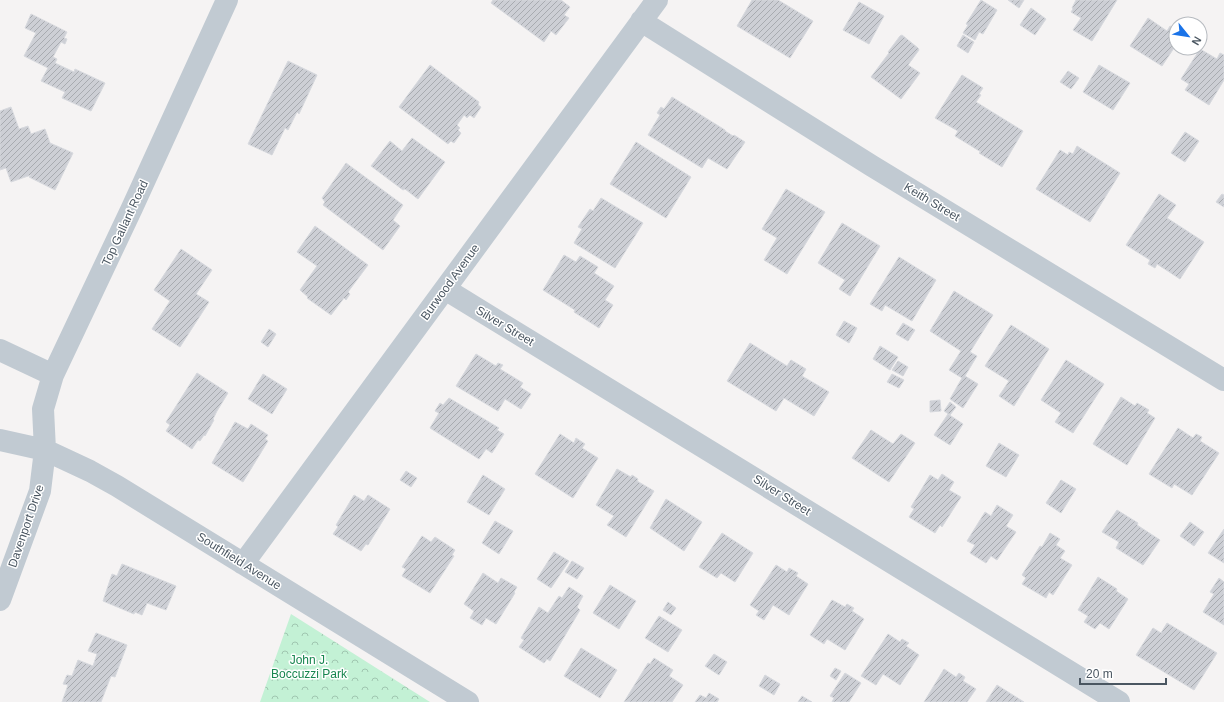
<svg xmlns="http://www.w3.org/2000/svg" width="1224" height="702" viewBox="0 0 1224 702" font-family="Arial,sans-serif">
  <style>
    .forest { fill: url(#forest-crowns) }
    .building { fill: url(#building-hatch); stroke: #d7d9de }
    .lines { fill: none; stroke-linecap: round; stroke-linejoin: round }
    .minor { stroke: #c1cad2; stroke-width: 22 }
    .labels { text-anchor: middle; dominant-baseline: central; stroke-width: 3; stroke-linejoin: round; paint-order: stroke }
    .street-label { font-size: 12px; fill: #4a5661; stroke: #fff }
    .park-label { font-size: 12px; fill: #17864f; stroke: #fff }
  </style>
  <defs>
    <pattern id="forest-crowns" width="20" height="18" patternUnits="userSpaceOnUse"><rect width="20" height="18" fill="#c3f1d5"/><path d="M2 6a3 3 0 1 1 6 0M12 15a3 3 0 1 1 6 0" fill="none" stroke="#a0c6b0"/></pattern>
    <pattern id="building-hatch" width="6" height="6" patternUnits="userSpaceOnUse"><rect width="6" height="6" fill="#cdcfd5"/><path d="M-1 1l2-2M0 6l6-6M5 7l2-2" fill="none" stroke="#a8abb0"/></pattern>
  </defs>
  <rect width="100%" height="100%" fill="#f5f3f3"/>
  <!-- forest -->
  <path class="forest" d="M291,614L430,702H260Z"/>
  <!-- building -->
  <path class="building" d="M493,0H561L570,7L564,15L569,18L556,35L551,31L544,42L491,3Z
    M752,0H778L813,21L790,58L737,26Z
    M981,0L997,10L983,34L979,32L975,40L963,33L968,25L966,24Z
    M1008,0H1024L1019,8Z
    M1076,0H1117L1092,41L1073,30L1081,18L1071,12L1073,9L1072,8Z
    M859,2L884,16L869,44L843,30Z
    M1031,8L1046,19L1035,35L1020,25Z
    M31,14L67,32L64,38L67,39L65,44L61,42L53,57L57,59L55,63L74,72L75,69L105,83L91,111L62,98L65,92L41,81L48,68L24,56L36,33L25,28Z
    M1148,18L1167,31L1170,26L1176,29V33L1171,40L1176,43V45L1162,66L1130,46Z
    M902,35L918,48L919,50L908,65L920,73L901,99L871,77L889,53L888,52L900,36Z
    M963,35L974,42L968,53L957,46Z
    M1200,49L1217,59L1220,53L1224,55V80L1209,105L1185,90L1189,84L1181,79Z
    M288,61L317,75L299,114L297,112L288,130L285,128L272,155L248,144Z
    M430,65L479,102L478,105L481,107L474,118L470,115L467,118L464,115L457,125L460,128L458,130L461,133L454,143L451,141L448,144L399,107Z
    M1099,65L1130,83L1113,110L1083,92Z
    M1068,71L1079,78L1071,89L1060,82Z
    M962,75L983,88L979,94L981,95L976,102L1023,131L1002,167L979,153L981,152L955,136L958,131L935,118Z
    M672,97L725,130V131L733,136L734,135L745,142L727,169L708,158L702,168L648,135L660,115L657,113L661,107L664,109Z
    M11,107L19,129L28,126L31,134L45,129L50,143L73,153L55,190L29,177L31,175L11,182L6,168L0,170V111Z
    M1185,132L1199,141L1185,162L1171,153Z
    M412,138L445,162L418,199L405,189L403,190L371,166L390,141L402,151Z
    M636,142L691,177L666,218L610,184Z
    M1077,146L1120,173L1090,222L1036,189L1060,150L1068,155L1069,152L1073,154Z
    M346,163L403,205L393,220L400,226L383,250L323,205L325,202L322,198Z
    M786,189L825,212L787,274L764,260L777,238L762,229Z
    M1159,194L1176,205L1167,218L1204,242L1180,279L1157,264L1155,268L1148,264L1150,260L1126,245Z
    M1222,194L1224,195V207L1216,202Z
    M601,198L643,223L615,268L574,243L582,229L578,227L590,209L593,211Z
    M842,223L880,246L850,296L839,289L845,280L818,263Z
    M315,226L368,265L348,292L350,294L346,300L344,298L331,315L307,298L308,297L300,290L317,266L297,252Z
    M181,249L212,270L196,294L209,302L180,347L152,329L170,301L154,290Z
    M564,255L576,262L580,256L598,267L594,273L614,286L605,300L613,305L599,328L574,312L575,310L543,290Z
    M899,257L936,280L912,321L885,305L882,311L870,304Z
    M954,291L993,315L970,352L977,356L965,376L978,384L963,408L950,399L962,378L949,370L961,351L930,331Z
    M844,321L857,328L849,343L836,335Z
    M903,323L915,330L908,341L896,334Z
    M1011,325L1049,349L1014,406L999,396L1009,381L985,366Z
    M269,329L276,334L268,347L261,342Z
    M750,343L787,366L791,360L806,369L802,376L829,392L814,416L784,398L776,411L727,381Z
    M880,346L898,357L890,370L873,359Z
    M476,354L496,366L498,363L503,365L500,369L523,383L520,387L531,394L521,409L505,399L498,411L456,386Z
    M1066,360L1104,384L1073,433L1055,422L1061,413L1041,400Z
    M898,361L908,367L903,376L892,370Z
    M197,373L228,393L217,411L213,419L214,420L205,436L204,435L200,441L198,440L192,449L166,431L170,425L166,422Z
    M263,374L287,389L272,414L248,399Z
    M892,374L904,380L899,388L887,382Z
    M1121,397L1135,406L1137,403L1149,410L1147,413L1155,418L1127,465L1093,444Z
    M449,398L499,428L497,430L504,434L492,453L486,449L479,459L430,428L439,413L435,411L440,403L443,405Z
    M940,400L941,411L930,412V401Z
    M950,402L956,407L950,415L944,411Z
    M948,414L963,424L950,445L934,435Z
    M235,422L248,429L251,424L268,435L265,439L268,441L243,482L212,463Z
    M1178,428L1193,438L1196,434L1202,437L1200,441L1219,453L1192,495L1174,484L1172,488L1149,474Z
    M871,430L893,444L901,434L915,443L889,482L852,458Z
    M560,434L574,443L576,438L585,444L582,448L598,458L573,498L535,474Z
    M999,443L1019,455L1006,477L986,466Z
    M617,469L631,477L632,475L638,479L637,481L654,491L626,537L607,525L614,516L596,505Z
    M406,471L417,478L411,487L400,480Z
    M942,474L954,482L949,490L961,497L942,527L940,525L935,533L909,517L914,509L911,507L930,475L938,480Z
    M483,475L505,489L489,515L467,502Z
    M1061,480L1076,489L1061,513L1046,503Z
    M354,495L364,501L368,495L390,509L368,545L366,544L361,551L333,534L338,527L336,525Z
    M666,499L702,522L684,551L650,528Z
    M997,505L1013,515L1006,526L1016,532L997,560L991,556L986,563L970,553L975,545L967,541L985,512L991,516Z
    M1117,510L1138,523L1137,525L1160,540L1143,565L1116,548L1119,542L1102,532Z
    M495,521L513,531L499,554L482,543Z
    M1190,522L1204,532L1194,546L1180,536Z
    M1224,529V563L1208,553Z
    M722,533L753,553L735,582L721,573L717,578L699,567Z
    M1050,533L1060,539L1056,545L1065,551L1060,558L1072,565L1053,595L1049,592L1046,598L1022,584L1026,578L1022,575L1040,546L1042,547Z
    M422,536L431,542L435,537L455,550L452,555L454,556L430,593L402,576L406,569L402,567Z
    M554,552L569,561L551,588L537,579Z
    M572,561L584,568L577,579L565,572Z
    M122,564L176,586L166,610L147,603L142,615L135,612L134,614L103,601L112,574L117,576Z
    M776,565L787,572L789,568L798,573L796,576L808,584L789,615L773,605L764,620L756,615L759,611L750,605Z
    M483,573L498,583L501,578L517,587L514,592L515,593L496,624L486,618L482,625L470,618L474,611L464,604Z
    M1098,577L1117,589L1116,591L1128,599L1109,629L1100,623L1095,629L1084,622L1088,616L1078,610Z
    M1219,578L1224,582V625L1203,612L1214,594L1210,592Z
    M610,585L636,601L619,629L593,613Z
    M569,587L583,596L577,607L580,610L550,661L547,659L544,663L519,647L524,640L521,638L539,607L548,613L559,596L562,598Z
    M832,600L845,607L847,604L854,608L852,611L864,619L845,650L827,639L824,644L810,635Z
    M668,602L676,608L671,615L663,610Z
    M659,616L682,630L668,652L645,638Z
    M1167,623L1217,653L1194,690L1136,655L1153,628L1161,633Z
    M96,633L127,645L115,677L111,676L101,702H62L68,685L63,684L67,675L72,676L78,660L93,666L97,654L88,651Z
    M888,634L900,642L902,639L909,643L906,646L919,655L900,685L883,674L876,685L861,676Z
    M581,648L617,670L600,698L564,676Z
    M714,654L727,662L719,675L705,666Z
    M654,658L673,670L669,676L683,685L672,702H624L648,663L650,664Z
    M835,668L841,671L836,680L830,676Z
    M944,669L956,677L959,673L965,677L963,681L976,689L967,702H924Z
    M845,673L861,683L849,702H832L834,698L830,696Z
    M765,675L780,684L774,695L759,686Z
    M997,685L1024,702H986Z
    M709,693L719,699L717,702H695L700,695L706,698Z
    M802,696L812,702H798Z"/>
  <g class="lines">
    <!-- minor -->
    <path class="minor" d="M641,21L872,166L1224,380
      M445,289L1119,702
      M0,350L53,375
      M0,440L45,450L90,471L117,486L468,702
      M243,564L657,0
      M0,600L40,491L45,450L43,409L53,375L132,208L227,0"/>
  </g>
  <g class="labels">
    <!-- street labels -->
    <g class="street-label">
      <text transform="translate(932 202) rotate(31)">Keith Street</text>
      <text transform="translate(125 223) rotate(-65)">Top Gallant Road</text>
      <text transform="translate(450 282) rotate(-54)">Burwood Avenue</text>
      <text transform="translate(505 326) rotate(31)">Silver Street</text>
      <text transform="translate(782 495) rotate(32)">Silver Street</text>
      <text transform="translate(26 526) rotate(-71)">Davenport Drive</text>
      <text transform="translate(239 561) rotate(32)">Southfield Avenue</text>
    </g>
    <!-- park labels -->
    <g class="park-label">
      <text x="309" y="660">John J.<tspan x="309" dy="14">Boccuzzi Park</tspan></text>
    </g>
  </g>
  <!-- north arrow -->
  <g transform="translate(1188 36) rotate(120)"><circle r="19" fill="#ffffff" stroke="#b7bbc0"/>
  <path d="M0-3L7 15L0 10L-7 15Z" fill="#1a73e8"/>
  <text y="-6" font-size="11" font-weight="bold" text-anchor="middle" fill="#4a5661">N</text>
  </g>
  <!-- scale -->
  <path d="M1080 678v6h86v-6" fill="none" stroke="#4a5661" stroke-width="2"/>
  <text x="1086" y="678" font-size="12" fill="#4a5661" stroke="#ffffff" stroke-width="3" paint-order="stroke">20 m</text>
</svg>
